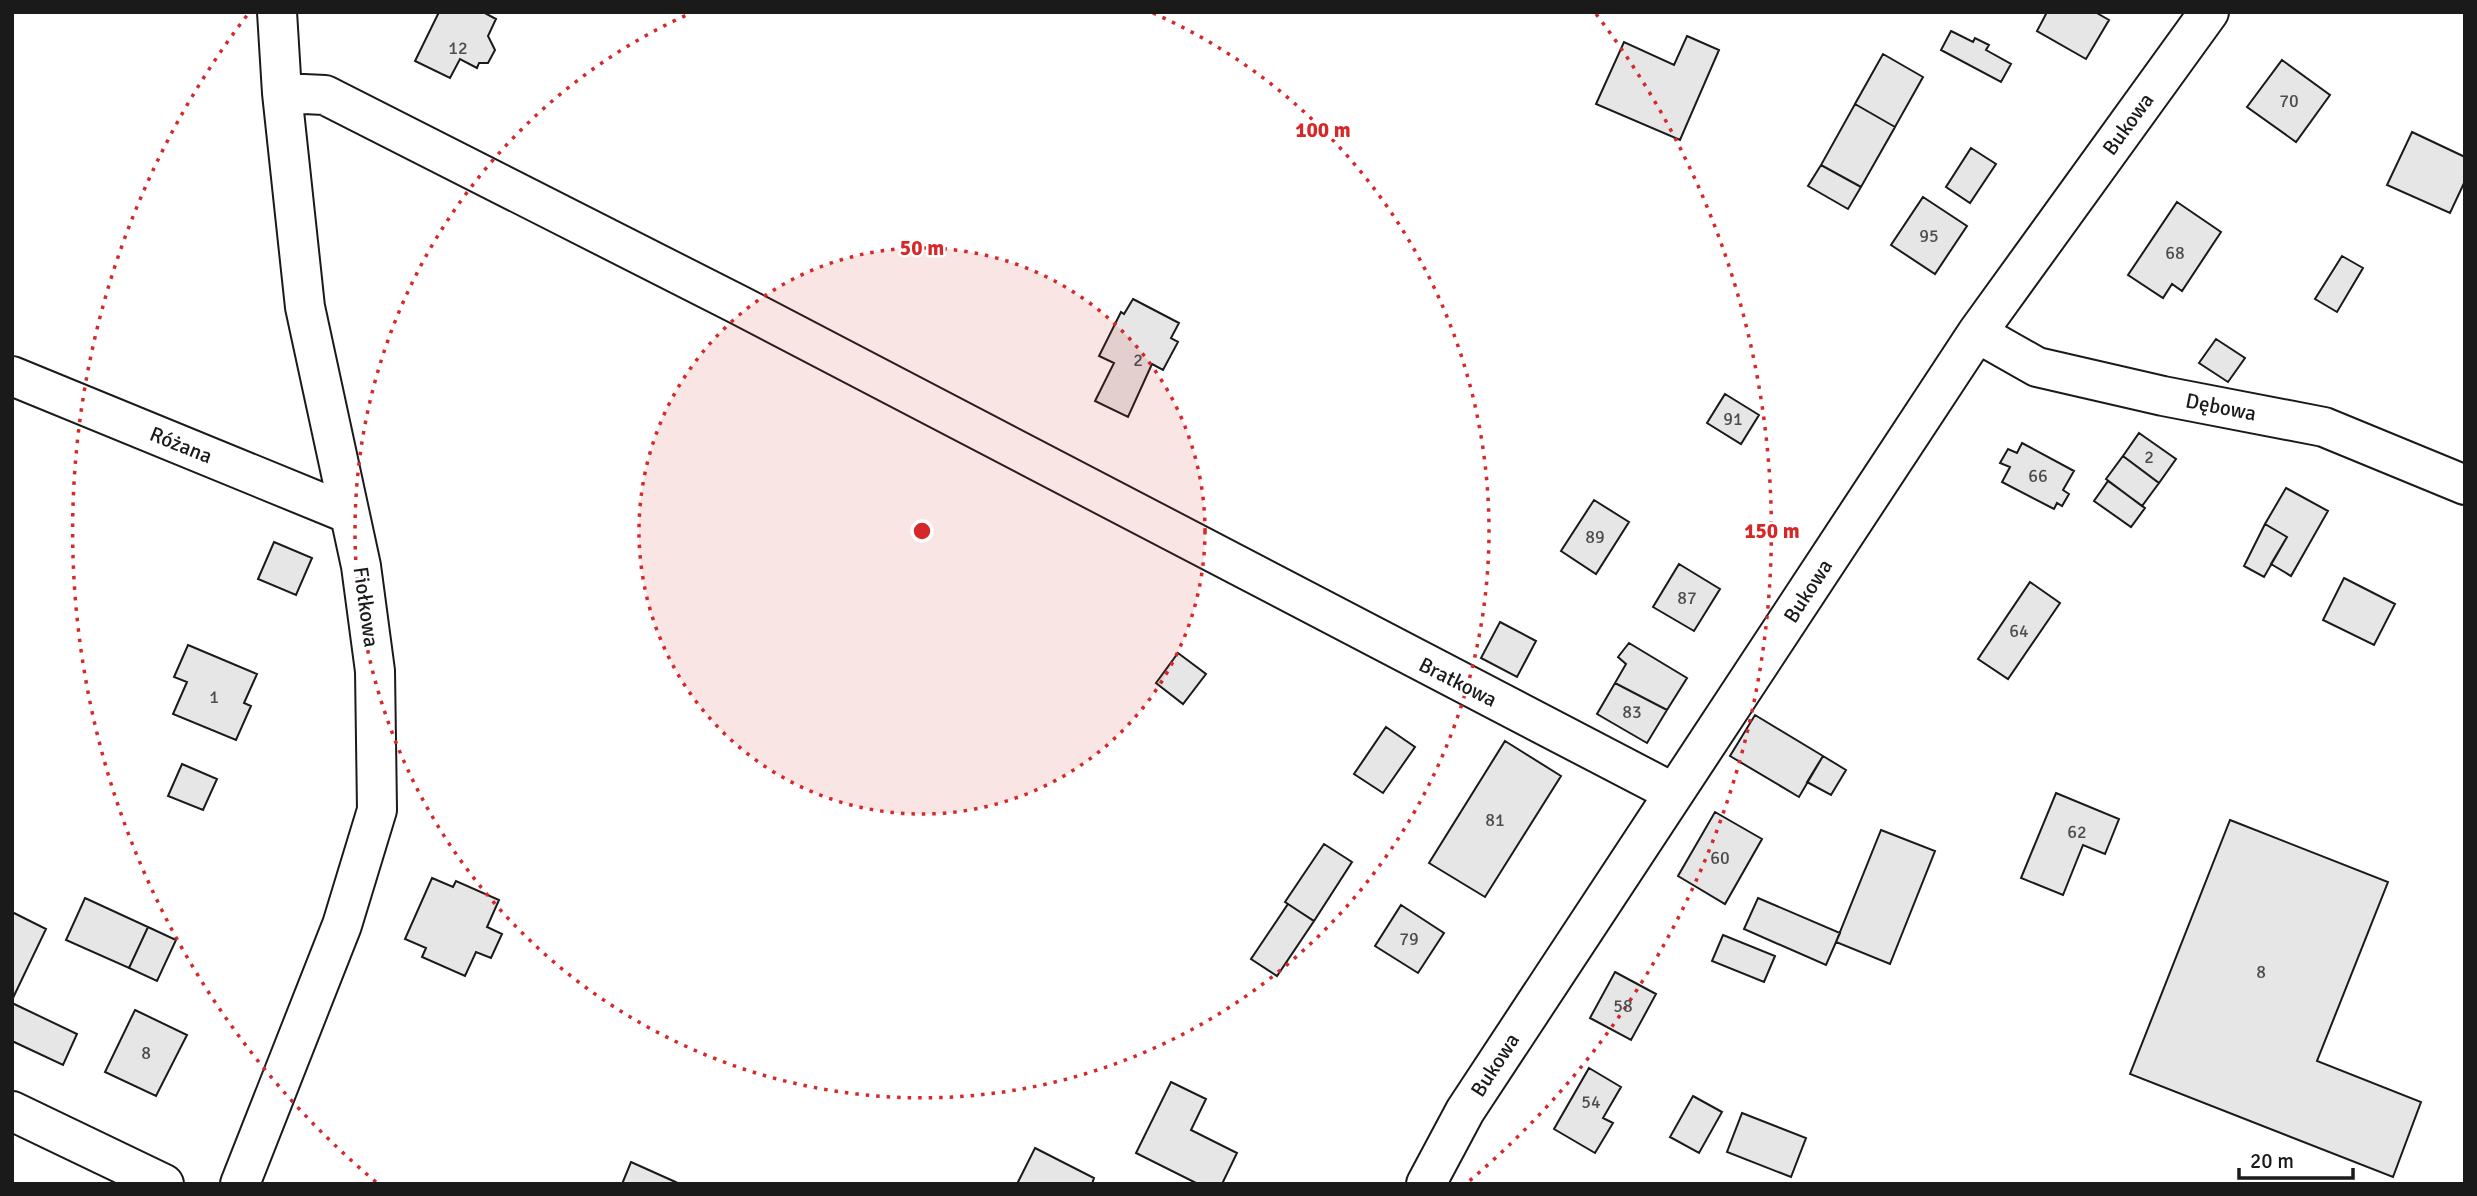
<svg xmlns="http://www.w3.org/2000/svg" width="2477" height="1196" viewBox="0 0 2477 1196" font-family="Signika,sans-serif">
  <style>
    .building { fill: #e6e6e6; stroke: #1a1a1a; stroke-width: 2 }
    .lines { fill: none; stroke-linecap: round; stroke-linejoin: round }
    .minor-casing { stroke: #1a1a1a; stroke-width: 42 }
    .minor { stroke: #fff; stroke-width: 38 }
    .ring { fill: none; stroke: #d62828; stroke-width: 3.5; stroke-dasharray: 3.5 7 }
    .labels { text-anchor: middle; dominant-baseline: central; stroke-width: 5; stroke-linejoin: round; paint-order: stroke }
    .number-label { font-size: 18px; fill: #4d4d4d }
    .street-label { font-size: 21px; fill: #1a1a1a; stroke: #fff }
    .centre { fill: #d62828; stroke: #fff; stroke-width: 3.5 }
    .ring-label { font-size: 21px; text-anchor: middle; font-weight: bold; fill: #d62828; stroke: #fff; stroke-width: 5; stroke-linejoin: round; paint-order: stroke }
  </style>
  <rect width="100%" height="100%" fill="#fff"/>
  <!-- building -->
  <path class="building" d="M439,12H483L496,19L488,36L495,50L488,63H479L477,68L460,59L450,78L415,61Z
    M2042,12H2095L2109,20L2086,59L2037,31L2046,14Z
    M1951,31L1973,42L1975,38L1989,45L1986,50L2011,64L2001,82L1941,50Z
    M1687,36L1719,50L1680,140L1596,104L1624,42L1674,65Z
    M1883,54L1923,77L1895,127L1855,104Z
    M2282,60L2330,95L2296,142L2247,107Z
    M1855,104L1895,127L1861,187L1821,165Z
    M2412,132L2465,157V181L2450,213L2387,185Z
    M1971,148L1996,164L1970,203L1946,187Z
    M1821,165L1861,187L1848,209L1808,186Z
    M1923,197L1967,226L1935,274L1891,245Z
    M2177,202L2221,232L2182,291L2172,284L2163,298L2128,275Z
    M2342,256L2363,268L2337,312L2315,299Z
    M1133,299L1179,323L1171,338L1178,342L1163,370L1152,364L1128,417L1095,401L1114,363L1099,356L1121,312L1124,314Z
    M2216,339L2245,358L2228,382L2199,363Z
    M1725,394L1759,415L1741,444L1707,423Z
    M2139,433L2176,459L2159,483L2123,456Z
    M2022,443L2074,471L2063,490L2069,494L2062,506L2057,503L2054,509L2002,482L2010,467L2000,463L2008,449L2017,453Z
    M2123,456L2159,483L2142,506L2106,479Z
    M2108,481L2145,508L2131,527L2094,501Z
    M2286,488L2328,511L2291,576L2271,564L2287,537L2265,524Z
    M1594,500L1629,522L1596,574L1561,551Z
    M2265,524L2287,537L2264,577L2244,566Z
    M274,542L312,558L296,595L258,579Z
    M1679,564L1720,589L1694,631L1653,607Z
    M2344,578L2395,604L2374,645L2323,620Z
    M2030,582L2060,603L2008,679L1978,659Z
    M1500,622L1536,641L1517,677L1481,658Z
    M1629,643L1687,678L1667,710L1615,683L1626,664L1618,657Z
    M188,645L257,674L244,703L251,706L236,740L173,714L187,682L174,677Z
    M1178,653L1206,674L1183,704L1156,683Z
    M1615,683L1667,710L1647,743L1597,714Z
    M1755,715L1823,756L1799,797L1730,756Z
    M1386,727L1415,747L1383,793L1354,774Z
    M1505,741L1561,776L1485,897L1429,863Z
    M1823,756L1846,770L1831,795L1807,782Z
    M182,764L217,779L203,810L168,796Z
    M2056,793L2119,819L2105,854L2083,845L2063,895L2021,878Z
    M1715,812L1762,839L1725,904L1678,876Z
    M2230,820L2388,882L2317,1061L2421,1102L2393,1177L2130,1074Z
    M1881,830L1935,851L1890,964L1836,942Z
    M1324,844L1352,862L1314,921L1285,902Z
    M432,878L453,887L456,881L499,900L487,927L502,934L491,958L476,952L465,976L422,957L426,948L405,939Z
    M85,898L148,927L129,968L66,940Z
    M1758,898L1840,933L1826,965L1744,929Z
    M1288,904L1314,921L1277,976L1251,959Z
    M1401,905L1444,933L1418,973L1375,946Z
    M12,912L46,929L12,1000Z
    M148,927L176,940L157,981L129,968Z
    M1723,935L1775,956L1764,982L1712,961Z
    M1615,972L1656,994L1631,1040L1590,1018Z
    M12,1003L77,1034L63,1065L12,1041Z
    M135,1010L187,1035L156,1096L105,1072Z
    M1589,1068L1621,1087L1603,1118L1613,1123L1595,1153L1554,1129Z
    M1171,1082L1206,1099L1191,1130L1237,1153L1222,1184H1198L1136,1153Z
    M1693,1096L1722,1112L1699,1153L1670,1137Z
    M1742,1113L1806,1138L1791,1177L1727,1152Z
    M1035,1148L1094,1178L1092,1184H1017Z
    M631,1162L680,1184H622Z"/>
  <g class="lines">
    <defs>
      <path id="minor" d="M282,93L325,95L739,305L1674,793
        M1977,333L2037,367L2163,396L2324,427L2465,485
        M12,376L349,514
        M12,1111L164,1184
        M240,1184L342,925L377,810L375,671L361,566L305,307L282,93L277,12
        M1426,1184L1465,1111L1977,333L2209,12"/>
    </defs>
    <!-- minor casing -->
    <use href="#minor" class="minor-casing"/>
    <!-- minor -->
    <use href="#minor" class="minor"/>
  </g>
  <!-- distance rings -->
  <circle cx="922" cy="531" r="283" fill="#d62828" fill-opacity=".12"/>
  <g class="ring">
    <circle cx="922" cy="531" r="283"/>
    <path d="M1153 13A567 567 0 1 1 691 13"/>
    <path d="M376 1182A850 850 0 0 1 248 14M1596 14A850 850 0 0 1 1468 1182"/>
  </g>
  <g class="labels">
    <!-- number labels -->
    <g class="number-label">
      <text x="458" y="48">12</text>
      <text x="2289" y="101">70</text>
      <text x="1929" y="236">95</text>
      <text x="2175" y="253">68</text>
      <text x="1138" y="360">2</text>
      <text x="1733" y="419">91</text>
      <text x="2149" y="457">2</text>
      <text x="2038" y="476">66</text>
      <text x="1595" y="537">89</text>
      <text x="1687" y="598">87</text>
      <text x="2019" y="631">64</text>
      <text x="214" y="697">1</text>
      <text x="1632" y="712">83</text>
      <text x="1495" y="820">81</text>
      <text x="2077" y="832">62</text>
      <text x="1720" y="858">60</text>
      <text x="1409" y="939">79</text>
      <text x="2261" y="972">8</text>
      <text x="1623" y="1006">58</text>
      <text x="146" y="1053">8</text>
      <text x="1591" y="1102">54</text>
    </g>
    <!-- street labels -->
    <g class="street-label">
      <text transform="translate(2128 124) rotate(-54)">Bukowa</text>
      <text transform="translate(2221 407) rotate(11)">Dębowa</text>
      <text transform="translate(181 445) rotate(22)">Różana</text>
      <text transform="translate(1808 591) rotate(-57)">Bukowa</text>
      <text transform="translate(366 607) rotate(82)">Fiołkowa</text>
      <text transform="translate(1458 682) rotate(27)">Bratkowa</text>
      <text transform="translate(1495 1065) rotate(-57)">Bukowa</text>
    </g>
  </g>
  <circle cx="922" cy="531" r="10" class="centre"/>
  <g class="ring-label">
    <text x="1323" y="137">100 m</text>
    <text x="922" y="255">50 m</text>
    <text x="1772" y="538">150 m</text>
  </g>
  <!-- border -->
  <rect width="2477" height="1196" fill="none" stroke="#1a1a1a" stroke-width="28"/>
  <!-- scale -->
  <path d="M2239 1168v10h114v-10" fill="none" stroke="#1a1a1a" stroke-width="3.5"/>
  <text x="2250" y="1168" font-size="21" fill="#1a1a1a" stroke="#ffffff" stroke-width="5" paint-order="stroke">20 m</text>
</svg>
